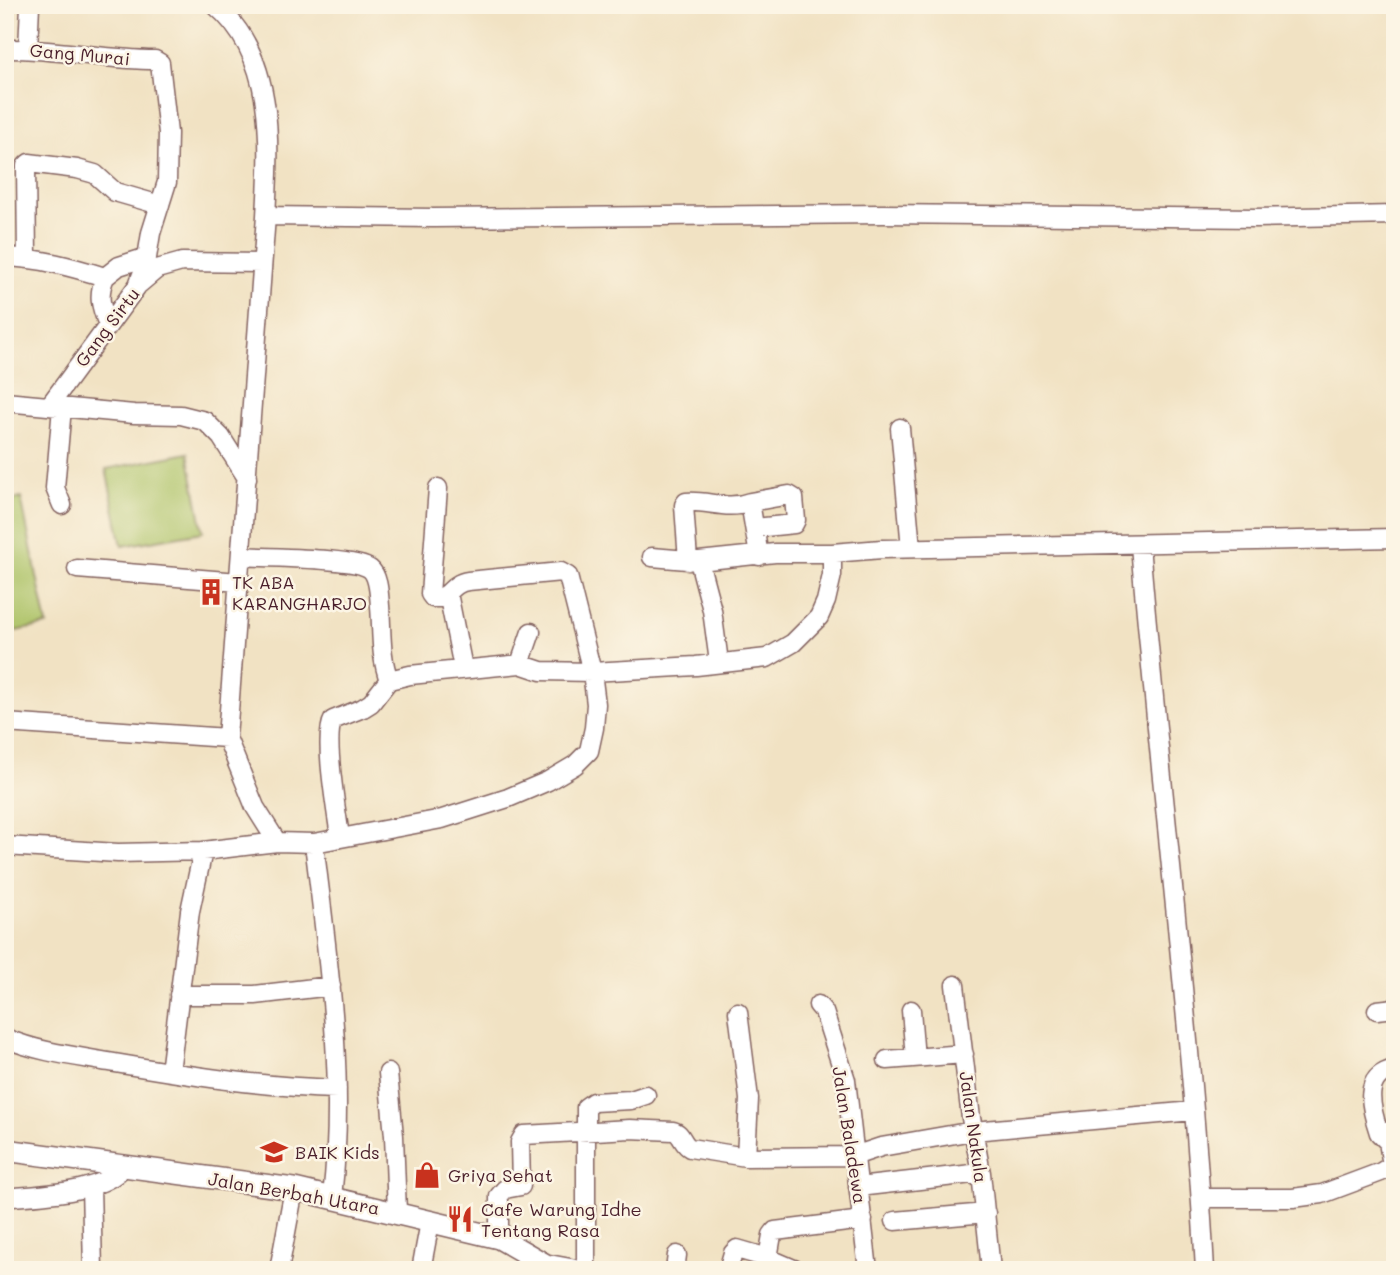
<svg xmlns="http://www.w3.org/2000/svg" width="1400" height="1275" viewBox="0 0 1400 1275" font-family="Mali,sans-serif">
  <style>
    .green { fill: #adc368; stroke: #7c714a; stroke-width: 2 }
    .lines { fill: none; stroke-linecap: round; stroke-linejoin: round }
    .minor-casing { stroke: #846360; stroke-width: 21 }
    .major-casing { stroke: #846360; stroke-width: 24 }
    .minor { stroke: #fff; stroke-width: 18 }
    .major { stroke: #fff; stroke-width: 21 }
    .labels { text-anchor: middle; dominant-baseline: central; stroke-width: 5; stroke-linejoin: round; paint-order: stroke }
    .street-label { font-size: 18px; fill: #4a1f2b; stroke: #fcf5e5 }
    .poi-label { font-size: 18px; fill: #4a1f2b; stroke: #fcf5e5; text-anchor: start }
  </style>
  <rect width="100%" height="100%" fill="#fcf5e5"/>
  <filter id="ink" filterUnits="userSpaceOnUse"><feTurbulence type="fractalNoise" baseFrequency=".0143" numOctaves="2"/><feDisplacementMap in="SourceGraphic" scale="14" xChannelSelector="R" yChannelSelector="G"/><feConvolveMatrix kernelMatrix="1 2 1 2 8 2 1 2 1" color-interpolation-filters="sRGB"/></filter>
  <filter id="wash" filterUnits="userSpaceOnUse"><feTurbulence type="fractalNoise" baseFrequency=".00686" numOctaves="4" result="noise"/><feDisplacementMap in="SourceGraphic" scale="28" xChannelSelector="R" yChannelSelector="G"/><feGaussianBlur stdDeviation="1.57" result="paint"/><feColorMatrix in="noise" values="0 0 0 0 0 0 0 0 0 0 0 0 0 0 0 0 0 1.4 0 .05"/><feComposite in="paint" operator="in"/></filter>
  <g filter="url(#wash)">
    <rect width="100%" height="100%" fill="#f1e2c3"/>
    <!-- green -->
    <path class="green" d="M188,453L203,532L122,546L106,469Z
      M21,498L47,625L5,633V502Z"/>
  </g>
  <g filter="url(#ink)">
    <g class="lines">
      <defs>
        <path id="minor" d="M215,5C276,56 270,144 266,216L227,738L255,807L277,842
          M5,49C55,48 105,60 155,60L160,63L168,133L167,182L151,233L146,264L138,285
          M28,49L30,5
          M266,216L433,218L883,214L1256,218L1395,215
          M5,257C40,258 72,267 105,277C97,296 101,307 108,325
          M27,258L26,166L29,163L77,169L95,174L115,192L160,205
          M105,277L119,266L147,257
          M5,402L134,414L181,415L205,421L221,437L247,478
          M49,406L138,285L157,269L182,262L261,263
          M62,407L55,488L62,505
          M900,428L911,548
          M438,488L430,594L433,598H441L448,593
          M750,502L789,495L794,498L796,520L794,524L755,528
          M1140,545C1160,787 1192,1027 1205,1270
          M242,556C266,558 355,557 370,569C379,576 379,596 380,606C382,631 380,656 389,680
          M652,557L699,561L712,610L719,662
          M688,561L684,505L686,502C708,500 727,511 750,502L759,556
          M699,561L775,553H832
          M77,569L239,582
          M520,664L531,632
          M5,723L227,738
          M340,837C337,814 323,737 333,720L363,708L371,703L389,680L410,675L520,664L541,671L592,672L568,576L561,572L468,581C459,582 454,587 448,593L463,668
          M314,843C328,960 346,1078 332,1197
          M5,846L118,853L203,851L277,842L314,843L442,819L508,798L548,781L575,765L589,751L594,728L596,704L592,672L696,666L767,658L793,643L819,617L826,601L832,575V553L882,549L1395,538
          M955,985L971,1118L981,1173L991,1270
          M179,995H255L331,986
          M818,1005L824,1012L846,1080L868,1270
          M911,1010L915,1058
          M1377,1010L1395,1008
          M738,1012L749,1099L746,1157
          M5,1038C38,1052 74,1056 109,1062C185,1075 261,1087 337,1089
          M887,1060L964,1054
          M170,1072L190,911L203,851
          M388,1073L394,1136L397,1212
          M1379,1133C1371,1109 1361,1075 1395,1069
          M91,1186L93,1270
          M858,1187L981,1173
          M5,1198C39,1194 103,1194 124,1166
          M1201,1198H1293L1322,1194L1381,1172L1392,1165L1388,1142L1379,1133L1395,1131
          M895,1221L986,1213
          M499,1238V1196L505,1189L521,1186L520,1142L524,1135L630,1129L673,1131C682,1133 682,1144 690,1148L746,1157L854,1156L881,1147L973,1131L1193,1111
          M768,1258L796,1270
          M279,1270L294,1189
          M421,1270L430,1222
          M586,1270V1107L593,1102L631,1100L646,1095
          M675,1270L677,1255
          M728,1270L733,1253L737,1249L768,1258L772,1235L775,1231L863,1220"/>
        <path id="major" d="M5,1150L294,1189L499,1238L546,1265L573,1270"/>
      </defs>
      <!-- minor casing -->
      <use href="#minor" class="minor-casing"/>
      <!-- major casing -->
      <use href="#major" class="major-casing"/>
      <!-- minor -->
      <use href="#minor" class="minor"/>
      <!-- major -->
      <use href="#major" class="major"/>
    </g>
  </g>
  <!-- icons -->
  <defs>
    <symbol id="building-bare" viewBox="-9 -9 18 18"><path d="M-4-6H4V6H1V3H-1V6H-4ZM-2.5-4.3h1.7v1.8h-1.7ZM.8-4.3h1.7v1.8H.8ZM-2.5-1h1.7V.8h-1.7ZM.8-1h1.7V.8H.8Z" fill="#c8321e" stroke="#fcf5e5" stroke-width="2.5" paint-order="stroke"/></symbol>
    <symbol id="school-bare" viewBox="-9 -9 18 18"><path d="M0-5L7-2L0 1L-7-2ZM-4 1L0 2.5L4 1V4Q0 6-4 4Z" fill="#c8321e" stroke="#fcf5e5" stroke-width="2.5" paint-order="stroke"/></symbol>
    <symbol id="shop-bare" viewBox="-9 -9 18 18"><path d="M-5-2.5h2.3a2.7 3.5 0 0 1 5.4 0H5L5.5 6h-11ZM-1.5-2.5h3a1.5 2.3 0 0 0-3 0Z" fill="#c8321e" stroke="#fcf5e5" stroke-width="2.5" paint-order="stroke"/></symbol>
    <symbol id="restaurant-bare" viewBox="-9 -9 18 18"><path d="M-5-6h1v4h1v-4h1v4h1v-4h1v5L-1.5 .5V6h-2V.5L-5-1ZM5-6V6H3V1.5H1.5Q1.5-4 5-6Z" fill="#c8321e" stroke="#fcf5e5" stroke-width="2.5" paint-order="stroke"/></symbol>
  </defs>
  <g fill-rule="evenodd">
    <use href="#building-bare" x="192" y="573" width="38" height="38"/>
    <use href="#school-bare" x="255" y="1133" width="38" height="38"/>
    <use href="#shop-bare" x="408" y="1156" width="38" height="38"/>
    <use href="#restaurant-bare" x="441" y="1200" width="38" height="38"/>
  </g>
  <g class="labels">
    <!-- street labels -->
    <g class="street-label">
      <text transform="translate(80 54) rotate(5)">Gang Murai</text>
      <text transform="translate(107 327) rotate(-53)">Gang Sirtu</text>
      <text transform="translate(974 1127) rotate(82)">Jalan Nakula</text>
      <text transform="translate(850 1135) rotate(81)">Jalan Baladewa</text>
      <text transform="translate(294 1193) rotate(10)">Jalan Berbah Utara</text>
    </g>
    <!-- poi labels -->
    <g class="poi-label">
      <text x="232" y="582">TK ABA<tspan x="232" dy="21">KARANGHARJO</tspan></text>
      <text x="295" y="1152">BAIK Kids</text>
      <text x="448" y="1175">Griya Sehat</text>
      <text x="481" y="1209">Cafe Warung Idhe<tspan x="481" dy="21">Tentang Rasa</tspan></text>
    </g>
  </g>
  <!-- margin -->
  <rect width="1400" height="1275" fill="none" stroke="#fcf5e5" stroke-width="28"/>
</svg>
